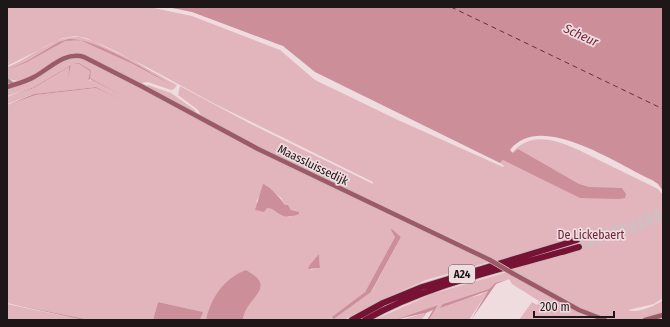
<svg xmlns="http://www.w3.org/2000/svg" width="670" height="327" viewBox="0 0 670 327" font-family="'Fira Sans Condensed',sans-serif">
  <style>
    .green { fill: #e2b5bc; fill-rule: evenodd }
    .water { fill: #cc8f9a }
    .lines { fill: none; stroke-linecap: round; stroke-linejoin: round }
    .ferry { stroke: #72283c; stroke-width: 1; stroke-dasharray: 5 4; stroke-linecap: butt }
    .highway-tunnel { stroke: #d0bec1; stroke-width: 6; stroke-dasharray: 6 3; stroke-linecap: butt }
    .street-casing { stroke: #c9b9bb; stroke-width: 5 }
    .secondary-casing { stroke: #c9b9bb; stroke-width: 6 }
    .highway-casing { stroke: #c9b9bb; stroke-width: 8 }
    .street { stroke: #b7868e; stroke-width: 3 }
    .secondary { stroke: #9e5967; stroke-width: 4.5 }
    .highway { stroke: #771234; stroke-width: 6 }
    .secondary-bridge-casing { stroke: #c9b9bb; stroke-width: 6; stroke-linecap: butt }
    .secondary-bridge { stroke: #9e5967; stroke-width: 4.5 }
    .labels { text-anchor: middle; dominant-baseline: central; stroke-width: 3.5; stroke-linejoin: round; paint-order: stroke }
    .shield { fill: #efdcdf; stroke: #5c5254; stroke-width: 1 }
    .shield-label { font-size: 11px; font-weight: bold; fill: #1d1718 }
    .street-label { font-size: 12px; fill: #1d1718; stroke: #efdcdf }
    .park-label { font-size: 12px; fill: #72283b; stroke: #efdcdf }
    .water-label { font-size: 13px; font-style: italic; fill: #72283c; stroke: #efdcdf }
  </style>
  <rect width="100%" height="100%" fill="#efdcdf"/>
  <!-- green -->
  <path class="green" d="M7,7H149L192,16L280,50L315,80L398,120L503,167L504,166L500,163L503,160L507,161C529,120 572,147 603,162C621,171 640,180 658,189L663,195V298L654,304L628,310C637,314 655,306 663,300V313L640,320H519L532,302L537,305L539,301L512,284L509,279L495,283L490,289L443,304L480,295L488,291L469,320H429L438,305L394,320H374L432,294L507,272L542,292L516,273L466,245L263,150L202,117L198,110L178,95L180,86L247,122L373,184V182L213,103L145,66L86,38L75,36L63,38L7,66Z
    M79,37C109,44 148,70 177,85L174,89L171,90L148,82L141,83L82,55L74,53L65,56L35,75L19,81L7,79V67C30,59 53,35 79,37Z
    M81,57L144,89L271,158L489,262L426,280L383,299L344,320H332L331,318L329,320H243C245,297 280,288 246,270L211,306L206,320H200L202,312L158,302L153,320H90L7,303V105L36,95L96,88L123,101L96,87L34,94L7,104V97L34,88L69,67L68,79L71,65L34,87L7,96V88L65,59ZM79,63L91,70L89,78L123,96L92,80L88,81L90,71L79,64H74ZM266,185L281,198L285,205H288L291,210L298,212L290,217L280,215L270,208L256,202ZM392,229L401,237L372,291L334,319L333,317L365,292L395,237ZM319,254L320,268L310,270Z
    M148,85L171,93L195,110L196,114L151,89L146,86Z
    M7,304L83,320H7Z
    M425,313L421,320H401Z"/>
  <!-- water -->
  <path class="water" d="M167,7H663V191L658,184L652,180C619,166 541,110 510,150L513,153L518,149L579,184L589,187L622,188L626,194L625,198L619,199L580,198L503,160L500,163L315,72L283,46L192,12Z
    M69,39C93,37 152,73 174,86L133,64L80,40L65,41L27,62L7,70L27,61L59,42Z
    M79,63L91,70L90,78L123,96L92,80L90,79L88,81L90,71L79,64H73Z
    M71,65L68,79L69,67L34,88L7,97L34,87Z
    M96,87L123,101L96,88L36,95L7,105L34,94Z
    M263,184C269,185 282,200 285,205H288L291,210L299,212V214C293,216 287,218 281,215C276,213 273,208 267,208L264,212L255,210Z
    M392,229L401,237L371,292L334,319L332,317L365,292L395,237L391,230Z
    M319,254L320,268L308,269L309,266Z
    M246,270C280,288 245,297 243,320H206C211,298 224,278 246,270Z
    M509,279L496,284L471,320L488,291L440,308L443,304L489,289L495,283Z
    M158,302L203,312L200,320H153Z
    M7,303L90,320H83Z
    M438,305L429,320H427L433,310L426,313L422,320L425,313L394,320Z"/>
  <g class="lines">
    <!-- ferry -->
    <path class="ferry" d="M451,7L663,109"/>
    <!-- highway-tunnel -->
    <path class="highway-tunnel" d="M577,240L631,224L663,210
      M579,247L634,230L663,217"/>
    <defs>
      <path id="street" d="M7,80L14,85"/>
      <path id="secondary" d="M7,87C16,84 25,82 34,77C49,69 65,51 84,57L141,86L258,149L490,260
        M512,273L579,310L605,320
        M645,320L663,315"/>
      <path id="highway" d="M352,320L383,303L422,287L577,240
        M365,320C430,283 508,268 579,247"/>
    </defs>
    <!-- street casing -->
    <use href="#street" class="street-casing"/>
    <!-- secondary casing -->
    <use href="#secondary" class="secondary-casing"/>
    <!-- highway casing -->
    <use href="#highway" class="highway-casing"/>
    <!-- street -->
    <use href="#street" class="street"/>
    <!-- secondary -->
    <use href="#secondary" class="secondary"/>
    <!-- highway -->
    <use href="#highway" class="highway"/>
    <defs>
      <path id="secondary-bridge" d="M490,260L512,273"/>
    </defs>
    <!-- secondary-bridge casing -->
    <use href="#secondary-bridge" class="secondary-bridge-casing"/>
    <!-- secondary-bridge -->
    <use href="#secondary-bridge" class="secondary-bridge"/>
  </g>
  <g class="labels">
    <!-- shield labels -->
    <rect class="shield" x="449" y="265" width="26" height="18" rx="3"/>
    <g class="shield-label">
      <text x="462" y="274">A24</text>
    </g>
    <!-- street labels -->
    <g class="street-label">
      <text transform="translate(313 165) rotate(26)">Maassluissedijk</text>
    </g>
    <!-- park labels -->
    <g class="park-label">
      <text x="591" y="235">De Lickebaert</text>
    </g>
    <!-- water labels -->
    <g class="water-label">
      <text transform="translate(581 35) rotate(25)">Scheur</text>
    </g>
  </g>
  <!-- border -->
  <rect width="670" height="327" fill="none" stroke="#1d1718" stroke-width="16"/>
  <!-- scale -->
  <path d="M534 311v6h80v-6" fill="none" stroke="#1d1718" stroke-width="2"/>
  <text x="540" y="311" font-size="12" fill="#1d1718" stroke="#efdcdf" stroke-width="3" paint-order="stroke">200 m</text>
</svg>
